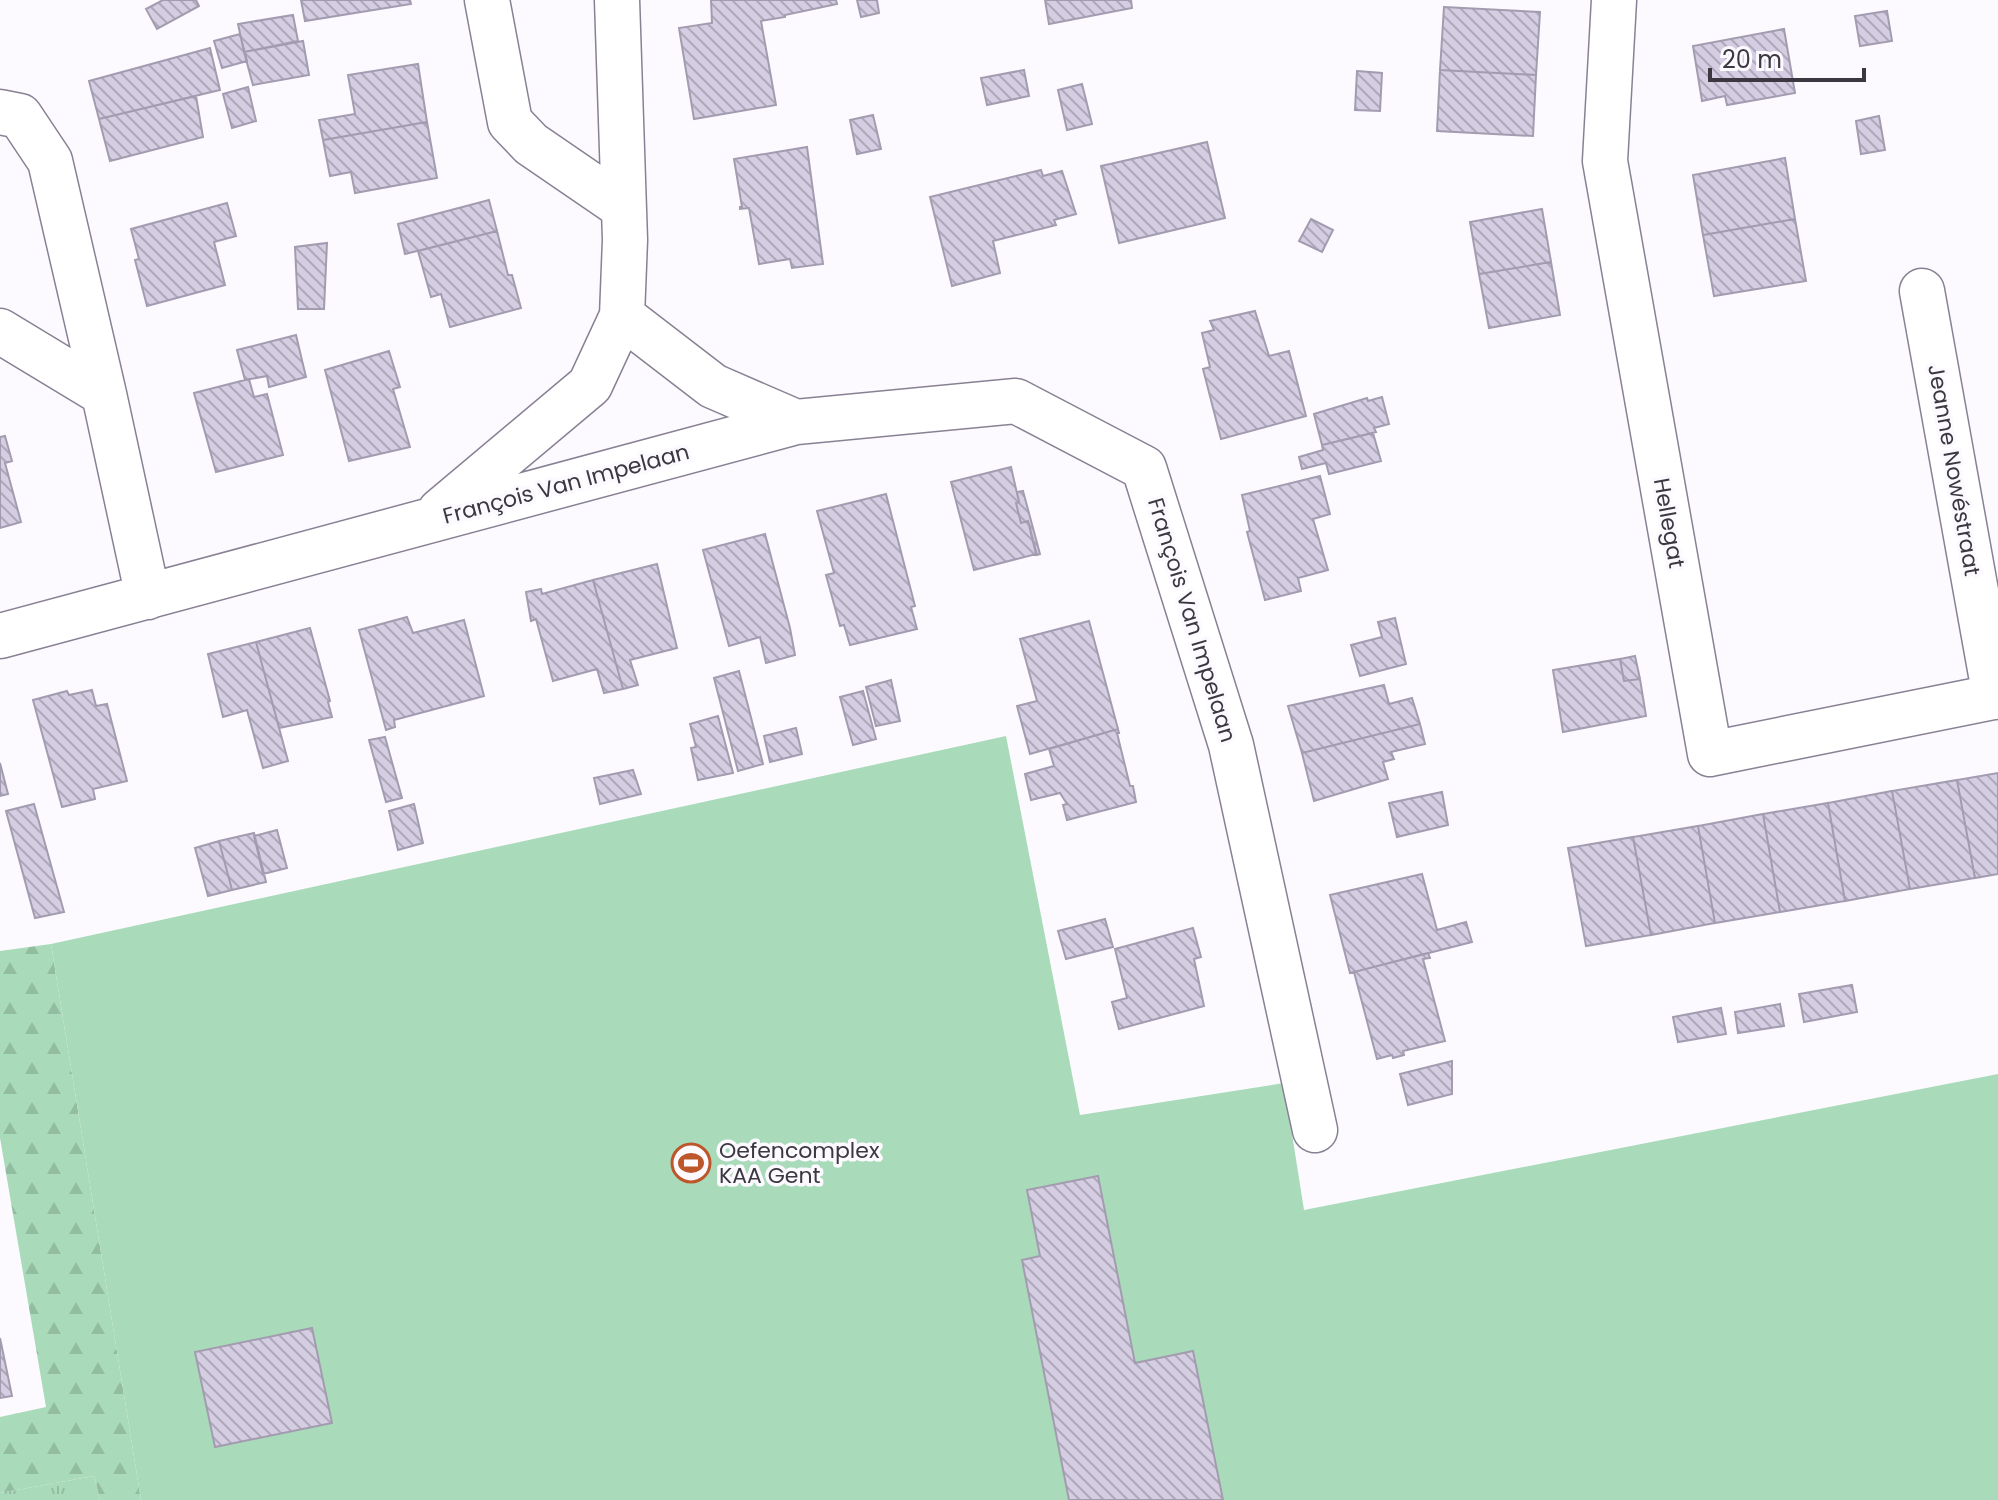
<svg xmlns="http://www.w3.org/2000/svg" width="1998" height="1500" viewBox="0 0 1998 1500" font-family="Poppins,sans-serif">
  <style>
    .grass { fill: url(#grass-tufts) }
    .forest { fill: url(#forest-firs) }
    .garden { fill: #a9dbba }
    .building { fill: url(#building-back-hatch); stroke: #a39cb0; stroke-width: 2 }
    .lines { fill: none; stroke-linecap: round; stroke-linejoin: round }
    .minor-casing { stroke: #888194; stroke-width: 47 }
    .minor { stroke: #fff; stroke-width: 44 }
    .labels { text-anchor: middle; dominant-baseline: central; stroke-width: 7; stroke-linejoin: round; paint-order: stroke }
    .street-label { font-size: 22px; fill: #3b3841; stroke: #fcfaff }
    .poi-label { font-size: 22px; fill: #3b3841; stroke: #fcfaff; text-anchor: start }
  </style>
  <defs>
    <pattern id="grass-tufts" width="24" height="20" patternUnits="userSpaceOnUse" patternTransform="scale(2)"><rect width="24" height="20" fill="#a9dbba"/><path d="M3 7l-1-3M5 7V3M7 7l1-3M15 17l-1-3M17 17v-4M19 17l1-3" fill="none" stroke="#92bda1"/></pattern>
    <pattern id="forest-firs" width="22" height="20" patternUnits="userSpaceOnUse" patternTransform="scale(2)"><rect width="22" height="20" fill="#a9dbba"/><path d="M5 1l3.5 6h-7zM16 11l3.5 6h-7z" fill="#92bda1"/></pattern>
    <pattern id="building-back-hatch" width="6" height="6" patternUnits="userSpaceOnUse" patternTransform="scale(2)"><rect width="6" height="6" fill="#d5cee3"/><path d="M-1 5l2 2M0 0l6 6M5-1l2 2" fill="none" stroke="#aea8ba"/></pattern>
  </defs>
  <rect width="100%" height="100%" fill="#fcfaff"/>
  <!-- grass -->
  <path class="grass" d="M94,1476L100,1500H0V1493Z"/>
  <!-- forest -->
  <path class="forest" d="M51,944L141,1500H100L94,1476L0,1493V1417L46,1407L0,1138V951Z"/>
  <!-- garden -->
  <path class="garden" d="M1006,736L1080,1115L1284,1083L1304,1210L1998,1074V1500H141L51,944Z"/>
  <!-- building -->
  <path class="building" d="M163,0H196L199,6L157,29L146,9Z
    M301,0H410L411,4L305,21Z
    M711,0H836L837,4L785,15V17L761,21L776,105L694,119L679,28L712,23Z
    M857,0H877L879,13L861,17Z
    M1045,0H1131L1132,8L1049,24Z
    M1444,7L1540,12L1536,75L1440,70Z
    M1887,11L1892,41L1860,46L1855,16Z
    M293,15L298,41L244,52L238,24Z
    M1784,29L1795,93L1727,105L1725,96L1702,101L1693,46Z
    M240,34L247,61L222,68L214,41Z
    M303,41L309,75L253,85L244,52Z
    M210,48L220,90L99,119L89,81Z
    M418,64L427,122L323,140L319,120L355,114L348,75Z
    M1024,70L1029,96L987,105L981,78Z
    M1440,70L1536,75L1533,136L1437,131Z
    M1357,71L1382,73L1380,111L1355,110Z
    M1082,84L1092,124L1067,130L1058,90Z
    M248,87L256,121L232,128L223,94Z
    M196,96L203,137L110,161L99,119Z
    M873,115L881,149L857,154L850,120Z
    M1879,116L1885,150L1861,154L1856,121Z
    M427,122L437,178L355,193L351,172L330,176L323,140Z
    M1207,142L1225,218L1119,243L1101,166Z
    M807,147L823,264L792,268L790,259L759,264L749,208L740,209V207H742L734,159Z
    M1785,158L1795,219L1703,235L1693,175Z
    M1041,170L1043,176L1062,171L1076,214L1054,220L1056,225L993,241L1000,273L952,286L930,197Z
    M489,200L497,231L405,254L398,224Z
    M227,203L236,236L214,242L225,285L147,306L135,260L139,259L131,229Z
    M1542,209L1551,262L1479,274L1470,222Z
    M1311,219L1333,230L1322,252L1299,241Z
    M1795,219L1806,281L1714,296L1703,235Z
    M497,231L508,275H512L521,308L450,327L441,294L431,297L418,251Z
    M327,243L324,309H298L295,247Z
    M1551,262L1560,315L1489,328L1479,274Z
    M1255,311L1269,356L1289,351L1306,416L1221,439L1203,369L1210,367L1202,333L1214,330L1210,321Z
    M296,335L306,377L269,387L267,376L245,380L237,350Z
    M389,351L400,387L393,389L410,447L349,461L325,370Z
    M249,379L254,397L267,394L283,455L216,472L194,393Z
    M1382,397L1389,424L1374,428L1376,432L1322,445L1314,414L1367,398L1368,401Z
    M1373,433L1381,461L1329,474L1326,463L1302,469L1299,457L1323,450L1322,445Z
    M5,436L12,461L5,463L21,522L0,528V437Z
    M1011,467L1019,502L1016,503L1021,523L1028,521L1036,554L974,570L951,482Z
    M1320,476L1330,514L1313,519L1328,570L1298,578L1301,591L1265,600L1247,532L1250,531L1242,495Z
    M1023,491L1040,554L1037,555L1028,521L1021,523L1016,503L1019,502L1017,492Z
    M886,494L915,606L911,607L917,629L850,645L844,625L840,626L826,575L834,573L817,511Z
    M765,534L790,628L795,655L766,663L760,637L729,646L703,550Z
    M657,564L677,648L630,660L638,685L623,689L593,580Z
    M593,580L623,689L604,693L597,669L553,681L536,619L531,621L526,592L541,589L542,594Z
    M407,617L413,633L464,620L484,696L394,720L395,727L386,730L359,630Z
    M1395,618L1406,664L1360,676L1351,645L1382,637L1378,622Z
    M1089,621L1118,729L1030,754L1017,706L1037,701L1020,639Z
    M310,628L330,701L328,702L332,717L279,728L256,642Z
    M256,642L288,761L263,768L247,710L223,717L208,654Z
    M1635,656L1640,679L1624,681L1620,659Z
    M1620,659L1624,681L1640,679L1646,716L1563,732L1553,670Z
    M739,671L763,764L738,771L714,678Z
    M891,680L900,721L876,726L866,687Z
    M1384,685L1389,704L1412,698L1420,724L1302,753L1288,706Z
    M92,690L96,706L107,704L127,781L93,789L95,799L62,807L33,700L67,691L69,695Z
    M863,691L876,739L853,745L840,697Z
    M718,716L733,773L698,780L691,748L696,747L690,724Z
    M1420,724L1425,744L1391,752L1394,759L1383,762L1388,779L1314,801L1302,753Z
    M796,728L802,754L770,762L764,736Z
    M1118,729L1119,733H1117L1130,786H1133L1136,802L1067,820L1063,805L1067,804L1060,793L1031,800L1025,774L1054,766L1049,749Z
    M385,737L402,798L386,802L369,740Z
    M0,763L8,794L0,796Z
    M633,770L641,794L600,804L594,778Z
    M1998,773V874L1975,878L1957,780Z
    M1957,780L1975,878L1910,889L1892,791Z
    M1892,791L1910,889L1845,901L1828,803Z
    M1442,792L1448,825L1397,837L1389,803Z
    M1828,803L1845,901L1780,912L1763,814Z
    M34,804L64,912L35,918L6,811Z
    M414,804L423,843L398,850L389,811Z
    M1763,814L1780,912L1715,923L1698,826Z
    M1698,826L1715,923L1651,935L1633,837Z
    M277,830L287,868L263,874L254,836Z
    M254,833L266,882L232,890L219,841Z
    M1633,837L1651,935L1586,946L1568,848Z
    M219,841L232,890L208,896L195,848Z
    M1422,874L1437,930L1466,922L1472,942L1350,973L1330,895Z
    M1105,919L1113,947L1066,959L1058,931Z
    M1193,928L1201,957L1194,959L1204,1006L1119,1029L1112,1002L1127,998L1115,949Z
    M1428,953L1430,958L1423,959L1445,1041L1403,1051L1404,1055L1393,1058L1392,1055L1377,1059L1354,972Z
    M1852,985L1857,1012L1804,1022L1799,994Z
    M1780,1004L1784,1026L1738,1033L1735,1012Z
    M1721,1008L1726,1034L1678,1042L1673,1017Z
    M1452,1061V1094L1408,1105L1400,1074Z
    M1098,1176L1135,1363L1193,1351L1223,1500H1069L1022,1260L1040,1256L1027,1190Z
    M312,1328L332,1423L215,1447L195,1352Z
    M0,1338L12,1396L0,1398Z"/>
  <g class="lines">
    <defs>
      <path id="minor" d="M487,0L510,122L531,144L623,207
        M1614,0L1605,161L1710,754L1998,696
        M0,112L20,116L50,161L104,394L148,597
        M1922,291L1995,697
        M622,316L713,386L796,422
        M0,331L104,394
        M440,511L590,385L622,316L625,240L617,0
        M0,636L796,422L1016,401L1144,468L1231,745L1315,1130"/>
    </defs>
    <!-- minor casing -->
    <use href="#minor" class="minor-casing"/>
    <!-- minor -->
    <use href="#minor" class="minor"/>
  </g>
  <!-- icons -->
  <defs>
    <symbol id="stadium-ring" viewBox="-11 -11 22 22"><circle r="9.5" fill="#fcfaff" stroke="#bd562a" stroke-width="1.5"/><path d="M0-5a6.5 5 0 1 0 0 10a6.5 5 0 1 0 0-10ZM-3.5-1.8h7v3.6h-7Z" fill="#bd562a"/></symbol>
  </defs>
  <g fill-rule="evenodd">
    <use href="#stadium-ring" x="669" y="1141" width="44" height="44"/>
  </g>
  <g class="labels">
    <!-- street labels -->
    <g class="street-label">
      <text transform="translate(1954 470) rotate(80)">Jeanne Nowéstraat</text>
      <text transform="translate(566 484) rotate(-15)">François Van Impelaan</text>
      <text transform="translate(1669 523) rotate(80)">Hellegat</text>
      <text transform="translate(1192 620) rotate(73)">François Van Impelaan</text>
    </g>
    <!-- poi labels -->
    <g class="poi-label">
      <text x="719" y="1150">Oefencomplex<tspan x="719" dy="25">KAA Gent</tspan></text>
    </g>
  </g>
  <!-- scale -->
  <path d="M1710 68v12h154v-12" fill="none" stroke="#3b3841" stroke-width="4"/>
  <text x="1722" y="68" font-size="24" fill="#3b3841" stroke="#fcfaff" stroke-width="6" paint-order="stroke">20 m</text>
</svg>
